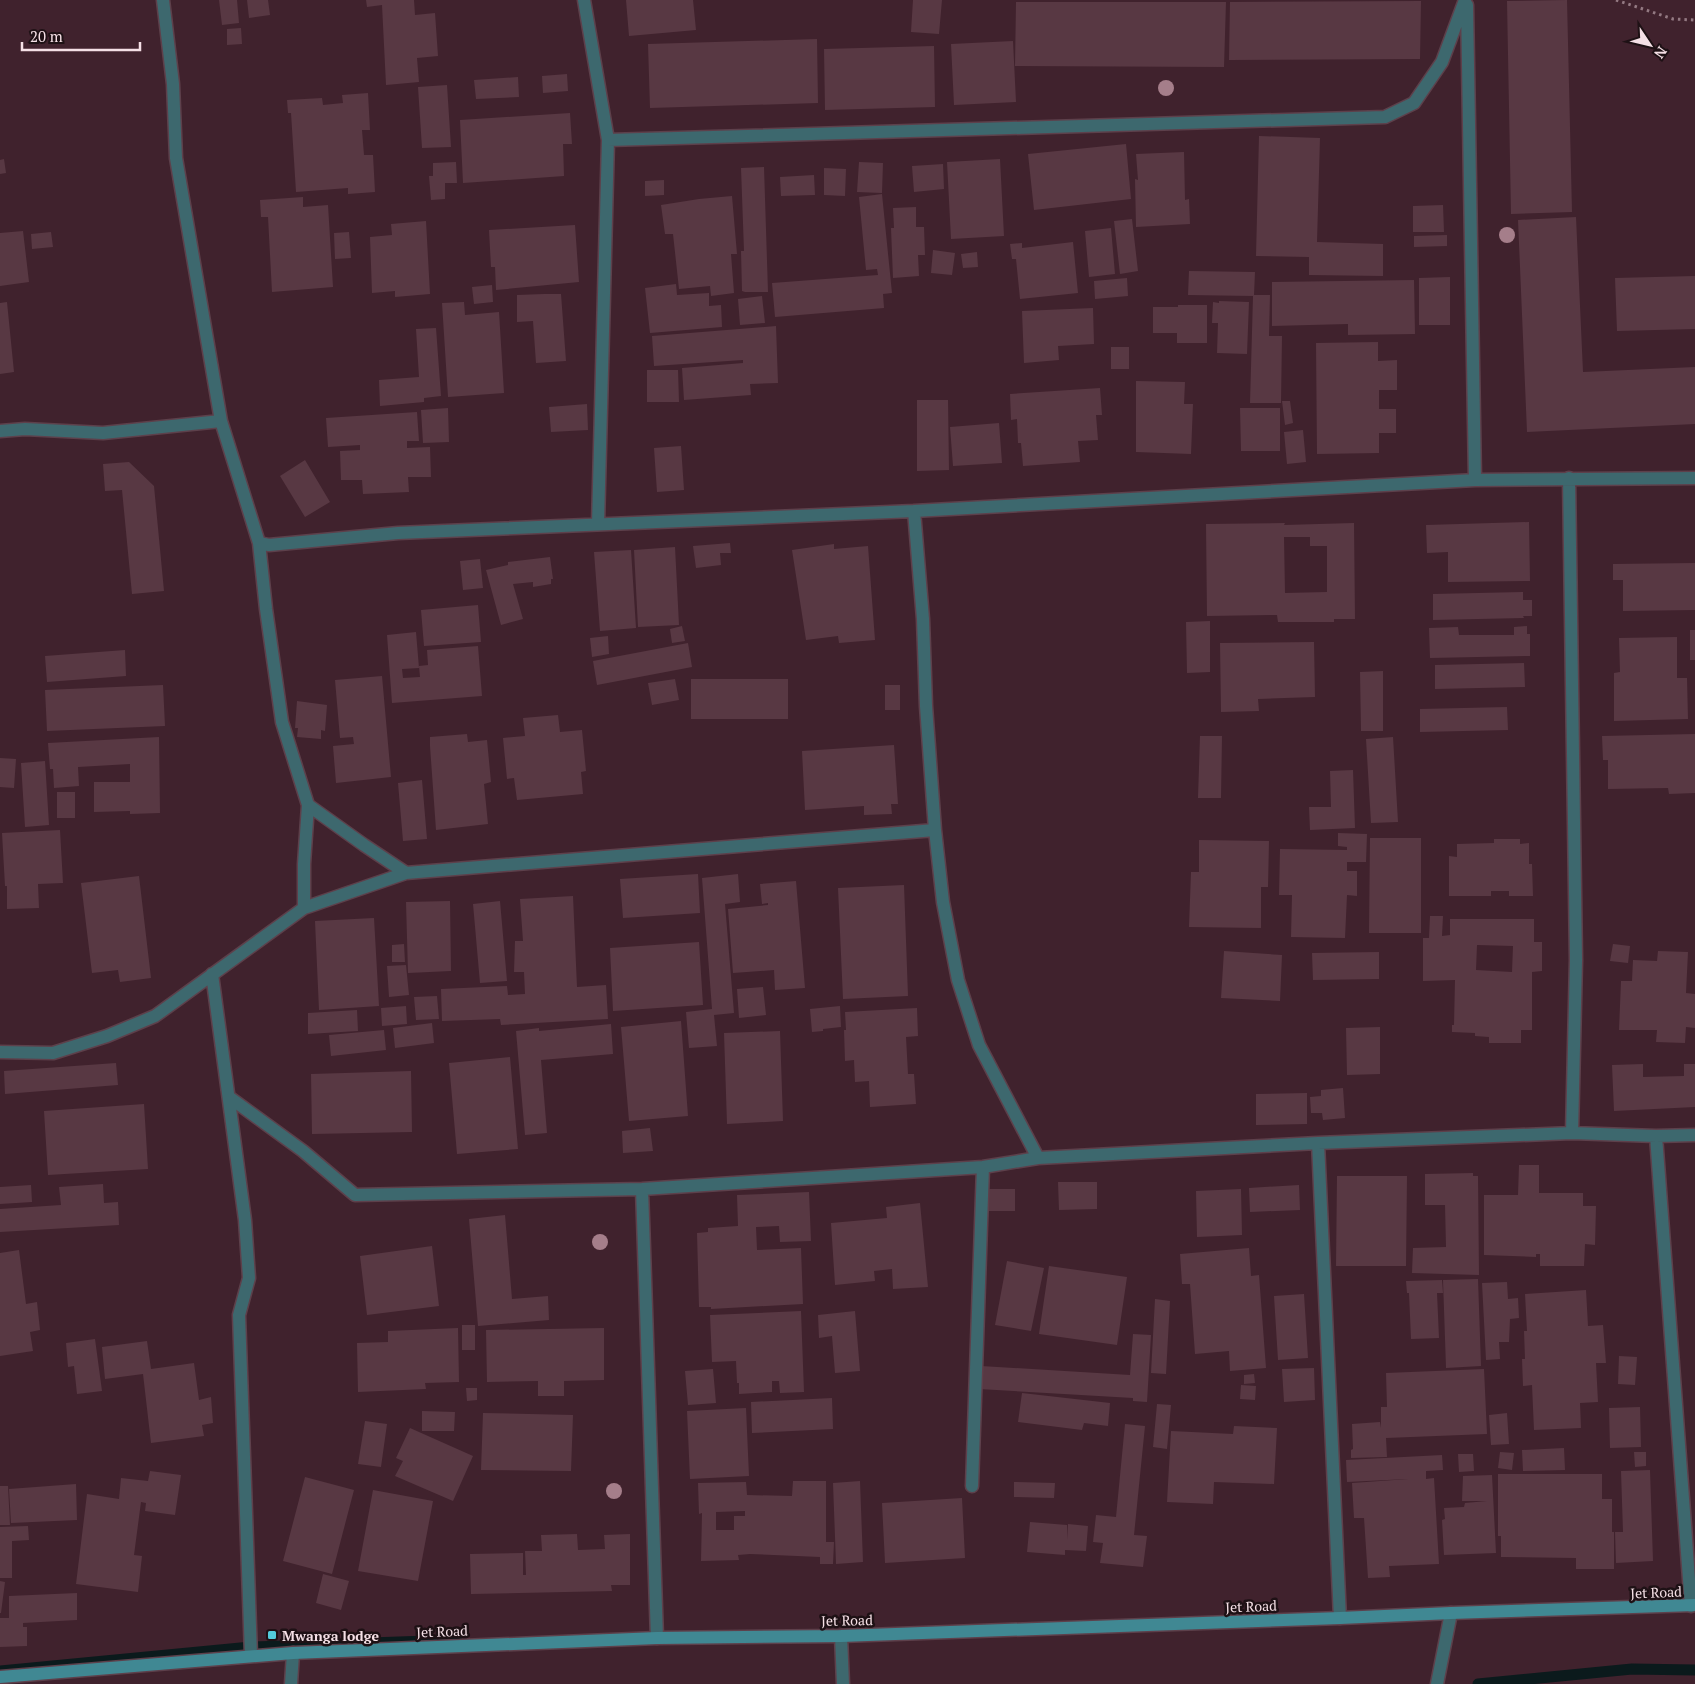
<svg xmlns="http://www.w3.org/2000/svg" width="1695" height="1684" viewBox="0 0 1695 1684" font-family="'PT Serif',serif">
  <style>
    .lines { fill: none; stroke-linecap: round; stroke-linejoin: round }
    .stream { stroke: #0b1a1c; stroke-width: 11 }
    .building { fill: #583843; fill-rule: evenodd }
    .street-casing { stroke: #5d404b; stroke-width: 15 }
    .secondary-casing { stroke: #5d404b; stroke-width: 15 }
    .path { stroke: #937982; stroke-width: 3; stroke-dasharray: 2.5 4; stroke-linecap: butt }
    .street { stroke: #3d686e; stroke-width: 12 }
    .secondary { stroke: #408893; stroke-width: 12 }
    .tree { fill: #a57e8a }
    .poi-dot { fill: #53cbdc; stroke: #1e1115; stroke-width: 2 }
    .labels { text-anchor: middle; dominant-baseline: central; stroke-width: 5; stroke-linejoin: round; paint-order: stroke }
    .street-label { font-size: 14px; fill: #f5e0e6; stroke: #1e1115 }
    .poi-label { font-size: 14px; font-weight: bold; fill: #f5e0e6; stroke: #1e1115; text-anchor: start }
  </style>
  <rect width="100%" height="100%" fill="#40222d"/>
  <g class="lines">
    <!-- stream -->
    <path class="stream" d="M0,1671L251,1647L457,1640
      M1478,1684L1632,1669L1695,1670"/>
  </g>
  <!-- building -->
  <path class="building" d="M219,0H237L239,23L222,25Z
    M247,0H268L270,15L249,18Z
    M366,0H414L415,15L435,13L438,56L417,58L419,82L386,85L382,5L367,7Z
    M626,0H693L696,30L629,36Z
    M913,0H942L939,34L911,32Z
    M1567,0L1572,212L1511,214L1507,1Z
    M1421,1L1420,59L1229,60L1230,2Z
    M1016,2H1226L1224,67L1015,66Z
    M241,28L242,44L227,45V29Z
    M817,39L818,103L650,108L648,44Z
    M1013,41L1016,102L954,105L951,44Z
    M934,46L935,107L825,110L824,49Z
    M567,74L568,91L543,93L542,76Z
    M518,77L519,97L476,99L474,80Z
    M447,85L451,147L422,148L418,87Z
    M368,93L370,130H362L364,155H373L375,192L348,194V188L296,192L291,113H288L287,100L322,98L323,105L343,103L342,95Z
    M570,113L572,144H563L564,176L463,183L460,120Z
    M1259,136L1320,138L1317,242L1383,244V276L1309,275V257L1256,256Z
    M1126,144L1131,199L1034,210L1028,154Z
    M1184,152L1185,200L1189,199L1190,224L1136,227L1135,179L1138,180L1136,154Z
    M4,159L6,173L0,174V160Z
    M1000,159L1004,236L951,239L947,162Z
    M456,162L457,183H445V199L431,200L429,176H433V163Z
    M859,162L883,163L882,193L857,192Z
    M943,164L944,189L914,192L912,166Z
    M764,167L768,292H745L742,291L741,251H744L741,168Z
    M824,168L846,169L845,196L824,195Z
    M814,175L815,195L781,196L780,177Z
    M664,180V195L645,196V181Z
    M882,194L892,293L883,294L884,308L775,317L772,283L878,275L877,269L866,270L859,197Z
    M732,196L737,254H731L734,293L711,296L710,286L679,289L673,234H665L661,205L699,199Z
    M303,197V207L328,205L333,287L272,292L268,217H261L260,200Z
    M1443,205L1444,232H1413V206Z
    M916,207V227H924L925,255H918L919,276L893,278L891,228H894L893,208Z
    M1576,217L1583,372L1695,367V424L1527,432L1518,220Z
    M1132,219L1138,271L1120,274L1114,221Z
    M426,221L430,294L395,297V291L372,293L370,237L392,235L391,224Z
    M575,225L579,282L496,290L495,267H491L489,230Z
    M1111,228L1115,274L1089,277L1085,231Z
    M23,231L29,282L0,286V233Z
    M51,232L53,247L32,249L31,234Z
    M349,232L351,258L335,259L334,233Z
    M1447,235V246L1414,247V236Z
    M1073,242L1078,293L1020,299L1016,259H1012L1010,244L1022,243V248Z
    M933,250L955,253L952,275L931,273Z
    M977,252L978,267L963,268L961,254Z
    M1189,271L1255,272L1254,295H1270L1269,336H1282L1281,403H1250L1253,296L1188,295Z
    M1695,276V329L1617,331L1615,278Z
    M1450,277V325H1419V278Z
    M1127,278L1128,296L1095,299L1094,281Z
    M1414,280L1415,334L1348,335V324L1272,326V282Z
    M676,284L677,295L709,293V306L721,305L722,327L650,333L645,288Z
    M492,285L493,302L474,304L472,287Z
    M544,294H561L566,361L536,363L533,321L517,322V295Z
    M762,296L765,323L740,325L738,299Z
    M1219,301L1249,302L1247,354L1217,353L1218,323H1212L1213,302L1219,303Z
    M7,302L14,372L0,374V303Z
    M464,302L465,315L499,312L504,393L448,397L442,303Z
    M1178,305H1207V343H1177V333H1153V307H1178Z
    M1093,308L1094,344L1058,346L1059,360L1024,363L1022,311Z
    M776,326L778,383L750,384L751,395L684,400L682,368L743,363V360L654,366L652,336Z
    M436,328L441,396L424,398V402L380,406L379,380L419,377L416,329Z
    M1378,342V361L1397,360V390H1379V409H1396V433H1379V453L1317,454L1316,343Z
    M1111,347H1129V369H1111Z
    M647,370H678L679,402H647Z
    M1136,381L1185,382L1184,404H1193L1191,454L1136,452Z
    M1100,388L1102,415H1096L1098,440L1078,441L1080,462L1023,466L1021,443H1018L1017,419L1011,420L1010,394Z
    M917,400H948L949,470L917,471Z
    M1282,401H1290L1293,423L1285,425Z
    M587,404L588,430L551,432L549,407Z
    M448,408L449,442L423,443L421,410Z
    M1240,408H1280V451H1241Z
    M417,412L419,441H407V448L430,447L431,477H408L409,492L363,494L362,480H341L340,451L360,450V445L328,447L326,418Z
    M999,423L1002,463L953,466L950,427Z
    M1303,430L1306,462L1287,464L1284,432Z
    M681,446L684,490L657,492L654,448Z
    M305,460L330,502L305,517L280,476Z
    M129,462L154,486L164,591L132,594L122,490L105,491L103,464Z
    M1529,522L1530,581L1448,582V552L1427,553L1426,525Z
    M1285,523L1284,525L1354,523L1355,619H1334V622H1278L1277,615L1207,616L1206,524ZM1284,537H1310V546H1327V592L1285,593Z
    M730,543L731,553H720L721,565L696,568L693,546Z
    M834,544V549L868,546L875,640L839,643L838,636L806,640L792,550Z
    M675,547L679,625L638,627L634,550Z
    M631,550L636,628L600,631L594,552Z
    M550,557L553,579H551V584L533,587V582L513,584L523,619L501,625L486,570L508,565V562Z
    M480,559L483,588L463,590L460,561Z
    M1695,563V610L1623,611V580H1613V564Z
    M1523,592V600H1532V616H1523L1524,618L1433,620V594Z
    M478,605L481,642L424,646L421,610Z
    M1210,621V672L1187,673L1186,622Z
    M682,626L685,641L672,643L670,629Z
    M1527,626V634H1530V656L1430,658L1429,628L1458,627L1459,635H1514V627Z
    M1690,630H1695V660H1690Z
    M416,632L419,668L402,669L403,678L420,677L419,666L428,665L427,650L478,646L482,696L392,703L387,635Z
    M608,636L609,654L592,657L590,638Z
    M1677,637V678H1687L1688,719L1614,721V673L1620,672L1619,638Z
    M1314,642L1315,697L1258,699L1259,711L1221,712L1220,643Z
    M688,643L692,667L597,685L593,661Z
    M125,650L126,676L47,682L45,656Z
    M1524,663L1525,687L1435,689V665Z
    M1383,671V731H1361L1360,672Z
    M382,676L391,777L336,783L333,746L354,744L353,737L340,738L335,680Z
    M675,679L679,700L652,705L648,683Z
    M691,679H788V719H691Z
    M163,685L165,726L47,731L45,690Z
    M885,685H900V710H885Z
    M297,701L327,705L325,731L321,730V739L297,737L298,728H295Z
    M1507,707L1508,730L1420,732V709Z
    M558,715L560,732L582,730L586,771L581,772L583,794L517,800L514,778L507,779L503,738L525,736L523,718Z
    M467,734L468,742L487,740L491,782L484,784L488,824L436,830L430,746V737Z
    M1695,734V793L1669,794L1668,788L1608,789V760H1603L1602,736Z
    M1200,736H1222L1221,798H1198Z
    M159,737L160,813L130,814V811L94,812V782H130V764L78,767L79,786L54,788L53,769H50L48,743Z
    M1393,737L1398,822L1371,823L1366,739Z
    M894,745L898,804H891L892,814L864,815V806L805,810L802,751Z
    M0,758L16,759L14,788L0,787Z
    M45,761L49,825L25,827L21,763Z
    M1353,770L1355,828L1310,830L1309,807H1331L1330,771Z
    M422,780L427,839L403,841L398,783Z
    M57,792H75V818H57Z
    M60,830L63,883L38,884L39,908L7,909V886H5L2,833Z
    M1338,833L1367,834L1366,862H1347V871H1357V896L1347,895L1345,938L1291,937L1292,895H1279L1280,849L1347,850V847L1338,846Z
    M1370,838H1421V933H1369Z
    M1494,839H1520V844L1529,843V864H1532L1533,896H1509V891H1491V896H1449V856L1457,857V844L1494,843Z
    M1199,840L1269,841L1268,887H1261V928L1189,927L1191,872H1199Z
    M698,874L700,913L623,918L620,879Z
    M738,874L740,902L725,904L734,1013L714,1015L717,1046L689,1048L686,1012L712,1009L702,878Z
    M139,876L151,978L120,982L118,970L92,973L81,883Z
    M796,881L805,988L775,990L774,970L733,973L728,909L768,905V903L762,904L760,884Z
    M904,885L908,996L843,999L838,888Z
    M573,896L577,987L606,985L608,1019L501,1025L500,1019L442,1021L441,989L507,986L508,995L525,994L524,972H514L515,941H523L520,899Z
    M450,901L451,971L408,973L406,902Z
    M500,901L507,981L480,983L473,904Z
    M1430,916H1443L1442,936L1450,935V919H1534V942H1542V971L1532,972V1030H1521V1043H1489V1037L1475,1036V1033L1452,1032V1025H1454L1455,980L1423,981V938H1429ZM1477,945L1513,946L1512,972L1476,970Z
    M374,918L379,1006L319,1010L315,921Z
    M699,942L703,1005L613,1011L610,948Z
    M404,944L405,962H392V945Z
    M1613,944L1630,946L1628,963L1610,961Z
    M1224,951L1282,955L1280,1001L1221,998Z
    M1658,951L1688,952L1686,993L1695,994V1028L1686,1027L1685,1043L1656,1042L1657,1030H1619L1621,981H1632L1633,960L1657,961Z
    M1379,952V979L1313,980L1312,953Z
    M406,965L409,995L389,997L387,966Z
    M763,987L766,1015L739,1018L737,989Z
    M437,996L439,1019L416,1020L414,997Z
    M406,1006L407,1024L382,1026L381,1008Z
    M840,1006L841,1027L823,1029V1031L812,1032L810,1009Z
    M917,1008L918,1036L906,1037L908,1074H914L916,1104L870,1107L869,1081L855,1082L854,1060L845,1061L844,1030H846L845,1012Z
    M357,1010L358,1031L308,1034V1013Z
    M681,1021L688,1116L629,1121L621,1027Z
    M432,1023L434,1043L395,1048L393,1028Z
    M611,1024L613,1054L541,1060L547,1133L525,1135L516,1031L539,1028V1031Z
    M1380,1027V1074L1347,1075L1346,1028Z
    M384,1030L386,1050L331,1056L329,1035Z
    M780,1031L783,1121L727,1124L724,1033Z
    M510,1057L518,1149L457,1154L449,1063Z
    M116,1063L118,1085L5,1094L4,1071Z
    M1643,1064V1077L1684,1076V1064H1695V1107L1614,1111L1612,1065Z
    M411,1071L412,1132L312,1134L311,1074Z
    M1343,1088L1345,1118L1323,1120L1322,1113H1311L1310,1097L1321,1096V1090Z
    M1307,1093V1124L1256,1125V1094Z
    M144,1104L148,1169L48,1175L44,1111Z
    M650,1128L653,1151L623,1153L622,1131Z
    M1519,1165H1539V1193H1583V1206H1596L1595,1245L1585,1244L1584,1266H1540V1254H1536V1257L1484,1255V1195H1518Z
    M1473,1173V1176H1478L1479,1275L1412,1273L1413,1248L1446,1247L1445,1205H1425V1174Z
    M1337,1176H1407L1406,1266H1336Z
    M1058,1182H1097V1209L1059,1210Z
    M103,1184L104,1203L118,1202L119,1225L0,1232V1209L61,1205L59,1187Z
    M31,1185L32,1202L0,1204V1187Z
    M1299,1185L1300,1210L1250,1212L1249,1188Z
    M983,1189H1015V1211H983Z
    M1241,1189L1242,1235L1197,1237L1196,1191Z
    M809,1192L811,1241L780,1242L779,1226L756,1227L757,1250L801,1248L803,1304L711,1309V1307H699L697,1233L708,1232V1228L738,1226L737,1195Z
    M920,1203L928,1287L893,1289L892,1269L874,1271L875,1281L835,1285L831,1223L887,1218L886,1207Z
    M505,1215L512,1299L548,1296L549,1320L478,1326L469,1219Z
    M432,1246L439,1306L367,1315L360,1256Z
    M1249,1248L1251,1276L1259,1275L1266,1368L1230,1371L1229,1351L1195,1354L1190,1284H1182L1180,1254Z
    M19,1250L26,1304L37,1302L40,1330L30,1332L33,1351L0,1356V1253Z
    M1007,1261L1044,1268L1031,1331L995,1325Z
    M1049,1266L1127,1277L1117,1345L1039,1334Z
    M1478,1279L1481,1366L1446,1368L1443,1280Z
    M1442,1280L1443,1293H1437L1439,1338L1411,1339L1409,1293H1407L1406,1281Z
    M1507,1282L1508,1299L1518,1298L1519,1318L1510,1319L1509,1342H1499L1500,1359L1486,1360L1482,1283Z
    M1586,1290L1588,1326L1603,1325L1606,1363H1596L1598,1402L1580,1403L1581,1428L1534,1430L1532,1385L1523,1386L1522,1359H1525L1524,1331H1527L1525,1294Z
    M1304,1294L1308,1358L1278,1360L1274,1296Z
    M1155,1299L1170,1301L1166,1374L1151,1373Z
    M801,1311L804,1392L780,1393L779,1381H772V1392L739,1394V1383H737L736,1361L712,1362L710,1315Z
    M855,1311L860,1371L835,1373L832,1336L819,1338L818,1315Z
    M462,1325H475V1350H462Z
    M458,1328L459,1382L425,1383L426,1389L358,1392L357,1343L388,1342V1331Z
    M604,1328V1380L564,1381V1396H538V1381L487,1382L486,1330Z
    M1133,1334L1151,1335L1147,1402L1133,1401V1398L979,1389L981,1366L1130,1375Z
    M95,1339L102,1391L77,1394L74,1366L68,1367L66,1343Z
    M147,1341L151,1369L194,1363L199,1400L211,1397L213,1423L202,1425L204,1436L151,1443L143,1374L105,1379L102,1347Z
    M1619,1356L1637,1357L1635,1385L1618,1384Z
    M1314,1368L1315,1400L1284,1402L1282,1369Z
    M713,1369L716,1403L688,1405L685,1371Z
    M1484,1369L1487,1434L1386,1438L1387,1457L1351,1458V1450L1353,1449L1352,1424L1380,1422L1381,1428V1407H1387L1386,1373Z
    M1254,1374L1255,1383L1244,1384V1375Z
    M1241,1385L1256,1386L1255,1400L1240,1399Z
    M466,1388H477V1400L467,1401Z
    M1022,1393L1110,1403L1108,1426L1084,1423L1082,1430L1018,1422Z
    M832,1398L833,1429L752,1433L751,1402Z
    M1157,1404L1171,1405L1167,1449L1153,1447Z
    M1640,1407L1641,1447L1610,1448L1609,1408Z
    M746,1408L749,1476L690,1479L687,1411Z
    M422,1411L455,1412L454,1431H422Z
    M483,1413L573,1415L571,1471L481,1470Z
    M1507,1413L1509,1444L1491,1445L1489,1415Z
    M365,1421L387,1424L381,1467L358,1464Z
    M1125,1424L1145,1426L1134,1535L1147,1536L1143,1567L1100,1563L1103,1543L1093,1542L1096,1515L1116,1517Z
    M1234,1426L1277,1428L1274,1484L1214,1482L1213,1504L1167,1502L1171,1431L1233,1434Z
    M410,1428L473,1456L453,1501L395,1476L403,1461L396,1458Z
    M1564,1448L1565,1470L1523,1471L1522,1450Z
    M1500,1452L1514,1453L1512,1470L1498,1468Z
    M1634,1452H1646V1466L1635,1467Z
    M1458,1454H1473L1474,1471L1459,1472Z
    M1442,1455L1443,1470L1426,1471V1479L1434,1478L1439,1564L1389,1566L1390,1577L1368,1578L1364,1518H1354L1352,1483L1408,1479L1347,1482L1346,1460Z
    M1650,1470L1653,1561L1616,1563L1615,1532H1623L1621,1471Z
    M150,1471L181,1475L175,1515L145,1511L146,1503L141,1502L134,1555L142,1556L138,1592L76,1584L87,1494L119,1499L121,1478L148,1481Z
    M1498,1474H1602V1499H1612V1532H1614V1569H1576V1558L1501,1557V1536H1498Z
    M1492,1475L1496,1553L1444,1555L1442,1520L1445,1519L1444,1508L1464,1507L1465,1503L1487,1501H1462L1463,1476Z
    M305,1477L354,1490L332,1574L283,1561Z
    M793,1481H826V1542H834L833,1564H820V1557L750,1554L738,1555L739,1560L701,1561L702,1513L699,1514L698,1483L746,1482L747,1495L792,1496ZM745,1511V1516H734V1530H716V1512Z
    M860,1481L863,1562L836,1564L833,1483Z
    M1014,1482L1055,1483L1054,1498L1014,1497Z
    M76,1484L77,1520L11,1523L9,1489Z
    M0,1486H8L10,1525H0Z
    M373,1490L433,1501L418,1581L358,1571Z
    M962,1498L965,1558L885,1563L882,1503Z
    M1030,1522L1067,1525V1540L1068,1524L1088,1526L1086,1551L1065,1550V1555L1027,1552Z
    M28,1526L29,1540L12,1541V1578H0V1527Z
    M577,1534L578,1550L605,1549L604,1535L630,1534V1585H611L612,1591L471,1594L470,1554L523,1553V1575H526L525,1551H542L541,1535Z
    M323,1574L349,1581L341,1610L316,1603Z
    M0,1581L5,1582L1,1613H0Z
    M77,1593V1620L23,1623V1627H27V1646L0,1647V1618H9V1596Z"/>
  <g class="lines">
    <defs>
      <path id="street" d="M163,0L173,84L176,158L221,421L259,543L266,609L282,722L308,805L364,845L406,873
        M584,0L608,140L598,524
        M1467,5L1475,480
        M608,140L1385,117L1414,103L1442,62L1465,0
        M0,431L25,429L103,433L221,421
        M1569,478L1576,960L1572,1133
        M914,511L923,619L926,706L935,830L943,902L958,980L979,1045L1038,1158
        M259,543L269,545L398,533L914,511L1475,480L1695,478
        M304,908V864L308,805
        M212,974L245,1220L249,1278L239,1315L251,1655
        M0,1052L53,1053L107,1036L155,1016L304,908L406,873L935,830
        M229,1097L303,1151L355,1195L642,1189L983,1167L1038,1158L1318,1143L1572,1133L1656,1136L1695,1135
        M1656,1136L1691,1606
        M1318,1143L1340,1618
        M642,1189L657,1638
        M972,1486L983,1167
        M841,1636L843,1684
        M291,1684L293,1653
        M1437,1684L1451,1613"/>
      <path id="secondary" d="M0,1677L293,1653L657,1638L841,1636L1340,1618L1451,1613L1695,1605"/>
    </defs>
    <!-- street casing -->
    <use href="#street" class="street-casing"/>
    <!-- secondary casing -->
    <use href="#secondary" class="secondary-casing"/>
    <!-- path -->
    <path class="path" d="M1616,0L1673,19L1695,20"/>
    <!-- street -->
    <use href="#street" class="street"/>
    <!-- secondary -->
    <use href="#secondary" class="secondary"/>
  </g>
  <!-- trees -->
  <g class="tree">
    <circle cx="1166" cy="88" r="8"/>
    <circle cx="1507" cy="235" r="8"/>
    <circle cx="600" cy="1242" r="8"/>
    <circle cx="614" cy="1491" r="8"/>
  </g>
  <!-- markers -->
  <rect class="poi-dot" x="267" y="1630" width="10" height="10" rx="2.5"/>
  <g class="labels">
    <!-- street labels -->
    <g class="street-label">
      <text transform="translate(1656 1592) rotate(-2)">Jet Road</text>
      <text transform="translate(1251 1606) rotate(-2)">Jet Road</text>
      <text transform="translate(847 1620) rotate(-1)">Jet Road</text>
      <text transform="translate(442 1631) rotate(-2)">Jet Road</text>
    </g>
    <!-- poi labels -->
    <g class="poi-label">
      <text x="282" y="1635">Mwanga lodge</text>
    </g>
  </g>
  <!-- north arrow -->
  <g transform="translate(1650 45) rotate(125)" stroke="#1e1115" stroke-width="4" paint-order="stroke">
  <path d="M0-4L9 19L0 12L-9 19Z" fill="#f5e0e6"/>
  <text y="-8" font-size="14" font-weight="bold" text-anchor="middle" fill="#f5e0e6">N</text>
  </g>
  <!-- scale -->
  <path d="M22 42v8h118v-8" fill="none" stroke="#f5e0e6" stroke-width="2.5"/>
  <text x="30" y="42" font-size="15" fill="#f5e0e6" stroke="#1e1115" stroke-width="4" paint-order="stroke">20 m</text>
</svg>
